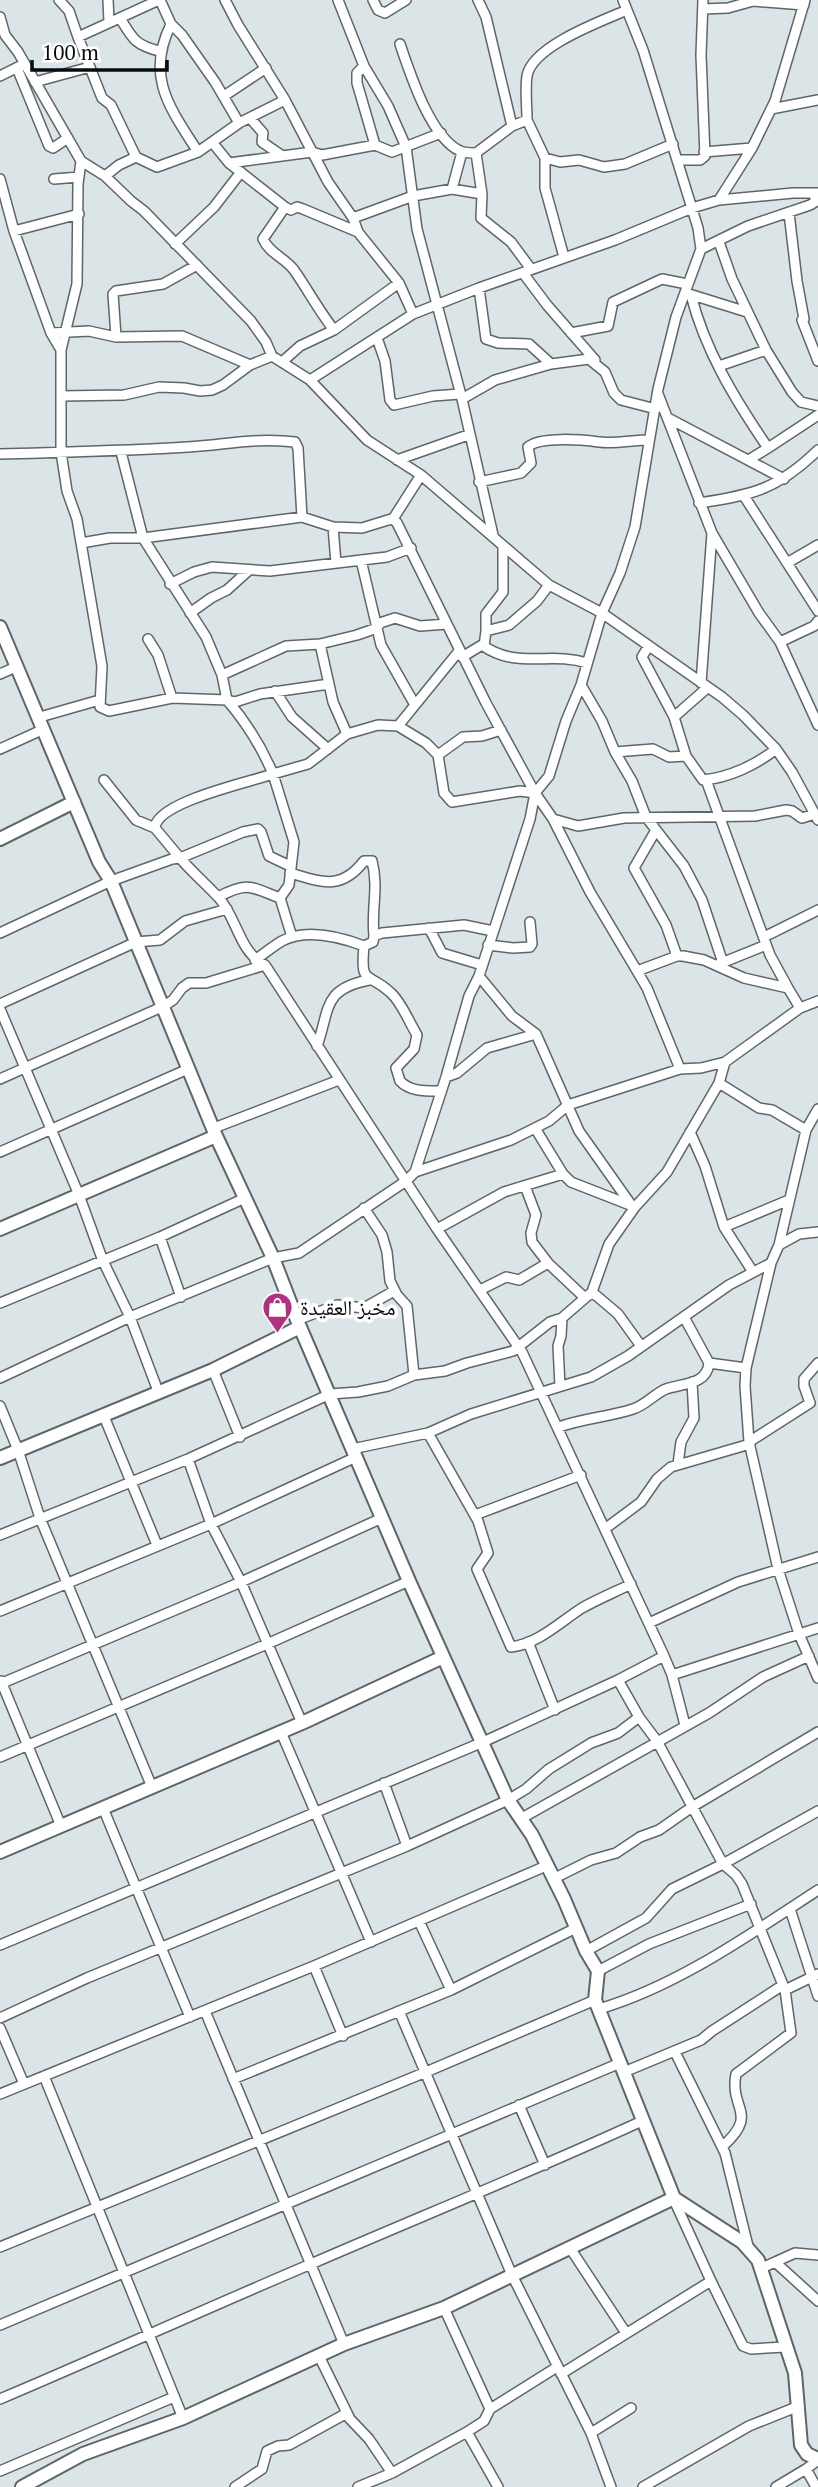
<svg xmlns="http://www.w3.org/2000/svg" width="818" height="2487" viewBox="0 0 818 2487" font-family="'PT Serif','Noto Naskh Arabic',serif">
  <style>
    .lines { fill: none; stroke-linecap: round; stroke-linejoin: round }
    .street-casing { stroke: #5e6669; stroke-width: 12 }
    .secondary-casing { stroke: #5e6669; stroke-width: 16 }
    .street { stroke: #fff; stroke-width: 9 }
    .secondary { stroke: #fff; stroke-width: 12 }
    .labels { text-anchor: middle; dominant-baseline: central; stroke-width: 7; stroke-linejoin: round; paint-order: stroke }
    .poi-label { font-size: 21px; fill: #090c0d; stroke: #fff; text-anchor: start }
  </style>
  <rect width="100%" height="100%" fill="#dbe5e7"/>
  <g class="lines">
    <defs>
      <path id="street" d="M59,0L69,11L78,37L159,0
        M108,0L109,22
        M160,0L171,24L182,35L215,82L239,123
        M225,0L238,25L285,100L328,182L353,218L358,232L399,283L413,314
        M338,0L364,66L388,106L406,147L417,229L462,399L493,535
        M373,0L378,10L385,13L406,0
        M478,0L486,17L512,126
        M703,9L728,8L753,1L804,5
        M0,17L5,35L18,52L81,161L78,184L77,284L61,350V452L67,491L77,519L102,666L100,707
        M120,18C133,39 135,45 159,51
        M171,24C145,77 170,108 198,152
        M78,37L102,98L111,105L136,157
        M400,44C410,73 430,137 460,151C465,153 471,153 476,153L512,126L527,120C527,106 525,89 527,76C532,46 602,21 627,10
        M364,66L357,73V83L375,145
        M17,68L49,146L53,148L68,138
        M0,76L20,66
        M35,82L90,67
        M224,96L266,68
        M771,109L818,100
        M250,118L263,133L262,142L281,155
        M527,120L545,158V188L564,257
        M212,142L229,163L312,152L322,155L375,145L392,152L441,133
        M704,152L752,148
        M476,153L482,194L481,218L511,242L531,269
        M545,158L560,162L579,160L604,167L625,164L673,144
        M677,160H700L705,156L701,55L703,0
        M81,161L105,176L131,201L144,211L251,321L266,342L272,356L310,380L367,440L421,475L549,585L602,613L722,697L743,715L776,749L792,772L818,820
        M229,163L285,207L291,210L297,207L303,209L358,232
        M105,176L119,165L136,157L157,167L198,152L239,123L285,100
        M0,179L14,231L51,333L61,350
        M54,179L79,177
        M452,189L462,152
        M719,200L793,193H818
        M285,207L263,239C269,253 285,258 294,270C308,290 319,311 334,330
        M789,213L797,281L804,319L802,320L818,361
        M353,218L413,196L452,189L482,194
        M14,231L79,214
        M719,242L732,279L766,350L792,392L801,402L818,406
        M175,244L214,207L241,172
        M701,249L748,226L810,205L815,202V193
        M523,273L547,305L595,360
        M479,288L486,339L498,343L529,344L551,364
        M689,294L747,312
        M691,295C705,351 736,401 768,448L750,459
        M51,333L89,331L116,337L182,336L250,365
        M571,333L608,326L613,302L662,279L687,284
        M116,337L113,294L116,291L163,284L197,265
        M377,338L385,361L390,400L394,405L433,396L460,394
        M282,362L300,346L334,330L399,283
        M719,366L766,350
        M310,380L413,314L479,288L615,240L692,208L719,200L752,148L775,101L805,0
        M658,394L712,533L759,613L780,642L818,725
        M61,396L124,395L159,387L184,388L200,391L212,390L223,385L250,365L272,356
        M462,399L495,380L551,364L589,359L605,372L614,393L621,400L656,409
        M668,418L784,479
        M768,448L818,415
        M121,452L143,538L302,517L333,527L362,528L388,520L393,519L397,523L486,703L535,793L553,819L590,892L637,971L677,956H683L704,960L744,978L788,988L800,1008
        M0,454C63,452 125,451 188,447C225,445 258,437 295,442L298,448L302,517
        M397,460L468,435
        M479,482L521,473L531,463L528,447C540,436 583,440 599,442C615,444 633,440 649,440
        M744,496L818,611
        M699,503C753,495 778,489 818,450
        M393,519L421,475
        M333,527L336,563
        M81,543L110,538H143L206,637L222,675L227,700L235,702L260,694L329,684
        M361,560L381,645L415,705
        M787,563L818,545
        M170,584L194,572L212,567L270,571L387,557L411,548
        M190,613L211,598L227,590L248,571
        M486,631V614L503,592V547
        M148,639L158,655L172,698
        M780,642L814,626L818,621
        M320,644L333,702L347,734
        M484,646L486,631L509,625L537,601L549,585
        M648,647L642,657L674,717L686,756
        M462,657L482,645C517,670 550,651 587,663
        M0,674L16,667
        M222,675L286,646L320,644L357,635L377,628L380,623L395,618L420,626L447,624
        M701,683L712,533
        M581,685L602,721L615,752L632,781L646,817L684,866L702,900L723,963
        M275,691L292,717L328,749
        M40,717L96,701L100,703V707L109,711L172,698L227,700C246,722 262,748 273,774L308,764L347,734L378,725L398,726L426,743L438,755L444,793L452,802L520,791L535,793
        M674,717L707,688
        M398,726L459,651
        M0,749L44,729
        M615,752L653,749L669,757L686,756L703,780C728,778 756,765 776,749
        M438,755L463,737L482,736L501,730
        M104,780L136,820L155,828
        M706,780L770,955L788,988
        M553,819L578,826L624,818L755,816L786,810L792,811L802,818L815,814
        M656,830L634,868L666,925L677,956
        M290,866L269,856L261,832L258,829L243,832L180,858L155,828C156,802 250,782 273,774L294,842L289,885L280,898L292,937
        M290,873C321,882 341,891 364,861H372C379,888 371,909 374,936
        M218,897C248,881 251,887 280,898
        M429,928L442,953L482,965
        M0,933L111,881L172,859L180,858C192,872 206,884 219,898C237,918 239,952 265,965L437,1229L522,1352L664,1656L672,1675L685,1725
        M764,937L818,910
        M488,945L513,948L530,947L532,944L530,922
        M364,946C360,987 368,971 391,993C402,1003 409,1022 417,1035L414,1049L396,1068L400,1081C410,1092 427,1091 441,1091
        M255,960C264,954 273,946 282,941C307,928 340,937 364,946L373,942L374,936L382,933L464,925L493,931
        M719,964L766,945
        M637,971L647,988L680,1069
        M479,976L512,1016L536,1034L579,1131L632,1206
        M0,1004L136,942L160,940L185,921L227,909
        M0,1009L79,1195L103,1261L130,1317L158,1391
        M317,1046C330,1010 322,989 369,980
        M446,1077L457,1073L487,1048L536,1034
        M0,1079L164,1006L173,1000L182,988L189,983H206L265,965
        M719,1083L759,1108L772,1110L806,1130
        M818,1109L806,1130L779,1245L771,1263L746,1368L745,1386L749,1442L778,1569L799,1634L818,1678
        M214,1128L339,1080
        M535,1128L563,1174
        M690,1132L705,1166L724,1227L753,1272
        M0,1152L188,1069
        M415,1172L446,1077L469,996L479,976L530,819L535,793L549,776L566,721L581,685L602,613L620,573L635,527L658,389L676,317L701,249L698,228L643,50L623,0
        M525,1186L536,1215L531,1233L532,1242L548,1263L585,1298
        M364,1208L382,1235L387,1252L390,1281L397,1295L407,1306L414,1375
        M724,1227L789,1200
        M437,1229L504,1192L563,1174L571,1182L630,1205
        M160,1237L181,1297
        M779,1245L799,1234L818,1232
        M480,1290L506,1277L519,1280L548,1263
        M592,1292L618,1314L641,1346
        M0,1303L160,1237L245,1198
        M297,1320L337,1305L364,1308L394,1291
        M709,1363L746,1368
        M213,1370L240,1437
        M0,1378L130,1317L273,1258L299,1253L406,1181L415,1172L511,1140L549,1121L568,1105L680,1069L701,1068L725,1062L800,1008L818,1001
        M560,1386L558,1346L561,1336L562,1318
        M0,1406L18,1450L40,1518L152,1787
        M103,1414L157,1545
        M559,1427C584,1418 609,1417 633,1409C646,1405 654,1394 666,1389C683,1383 707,1385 709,1363L684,1317
        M428,1433L478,1521L488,1553L477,1569L511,1647C538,1644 560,1622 582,1608C598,1599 615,1592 631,1584
        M749,1442L810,1403L804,1386V1379L818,1363
        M352,1449L428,1433L471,1414L591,1377L628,1356L729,1285L771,1263
        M188,1459L211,1524L241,1582L302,1723
        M678,1464L681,1442L694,1418L692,1382
        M475,1515L581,1475
        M606,1528L641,1502L657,1479L671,1467L750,1444
        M0,1535L188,1459L330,1394L358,1392L388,1386L414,1375L445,1371L467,1363L513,1351L550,1322L562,1318L592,1292L609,1244L635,1207L667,1172L719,1083L725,1062
        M0,1611L211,1524L356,1457
        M649,1623L738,1582L818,1557
        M528,1642L555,1710
        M672,1675L818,1628
        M618,1680L639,1717L657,1741L723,1864L736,1875L742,1884L785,1990L791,2033L736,2074C729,2110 760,2113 722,2147
        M1,1681L61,1826
        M0,1684L241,1582L382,1518
        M281,1732L371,1942
        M0,1757L267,1644L409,1581
        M384,1783L407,1846
        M103,1808L190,2017
        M522,1818L709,1713L763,1677L809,1656
        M553,1879L591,1860L616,1853L640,1837L659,1830L692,1807L818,1732
        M790,1909L818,1996
        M419,1921L451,1990
        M0,1945L483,1742L618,1680L664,1656
        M586,1951L646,1918L672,1889L723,1864L818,1811
        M314,1966L343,2036
        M598,1971L649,1944L751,1904
        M785,1990L818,1974
        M599,2009C677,1986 749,1935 818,1890
        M205,2011L344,2344
        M399,2011L512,2275L591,2433L611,2487
        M0,2018L87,1978L407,1846L508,1800L526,1789L549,1769L591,1743L618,1733L639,1717
        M0,2028L24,2084
        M675,2052L725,2153L748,2246
        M624,2072L701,2040L712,2031L783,1985
        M44,2076L183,2418
        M233,2079L451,1990L576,1928
        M0,2094L314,1966L546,1866
        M519,2105L545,2165
        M674,2200L711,2281
        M0,2247L426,2072L595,2000
        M570,2248L626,2333
        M775,2262L795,2253L818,2255
        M762,2268L775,2262L818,2301
        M444,2308L490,2409
        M0,2325L620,2063
        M319,2356L350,2419L369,2439L392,2473
        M561,2374L711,2281L743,2346L751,2349L785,2347
        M0,2399C104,2355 207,2308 311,2264C422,2216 533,2171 642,2121
        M467,2432L498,2487
        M591,2433L631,2408
        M0,2471L174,2397
        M235,2487L262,2469L267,2451L278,2446L289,2445L347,2413
        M358,2487L392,2473L467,2432L484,2421L490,2409L557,2367
        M643,2487L749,2426L799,2406
        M776,2487L806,2469
        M816,2487L806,2469L818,2460"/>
      <path id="secondary" d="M0,627L99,862L111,881L216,1136L273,1258L297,1320L409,1581L508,1800L532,1835L564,1899L586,1951L598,1971L595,2000L674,2198
        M0,839L74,802
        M0,1229L216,1136
        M0,1458L213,1370L300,1327
        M0,1852L302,1723L443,1657
        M22,2487L83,2454L183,2418L344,2344L444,2308L674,2198L742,2242L758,2260L795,2373L801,2445L807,2454L818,2459"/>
    </defs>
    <!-- street casing -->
    <use href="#street" class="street-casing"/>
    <!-- secondary casing -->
    <use href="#secondary" class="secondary-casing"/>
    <!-- street -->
    <use href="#street" class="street"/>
    <!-- secondary -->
    <use href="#secondary" class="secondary"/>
  </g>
  <!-- icons -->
  <defs>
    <symbol id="shop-pin" viewBox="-11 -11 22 30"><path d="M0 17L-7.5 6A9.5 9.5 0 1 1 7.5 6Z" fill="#b0317f" stroke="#fff"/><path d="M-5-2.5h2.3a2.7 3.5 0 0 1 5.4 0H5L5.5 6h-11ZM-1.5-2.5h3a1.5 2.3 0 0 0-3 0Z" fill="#fff"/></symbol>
  </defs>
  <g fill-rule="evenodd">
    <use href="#shop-pin" x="260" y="1290" width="35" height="47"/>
  </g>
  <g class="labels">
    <!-- poi labels -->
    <g class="poi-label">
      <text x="300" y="1307">مخبز العقيدة</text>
    </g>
  </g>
  <!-- scale -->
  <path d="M32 60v10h135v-10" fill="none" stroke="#090c0d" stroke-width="3.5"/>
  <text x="42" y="60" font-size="21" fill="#090c0d" stroke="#ffffff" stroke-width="5" paint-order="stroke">100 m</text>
</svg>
